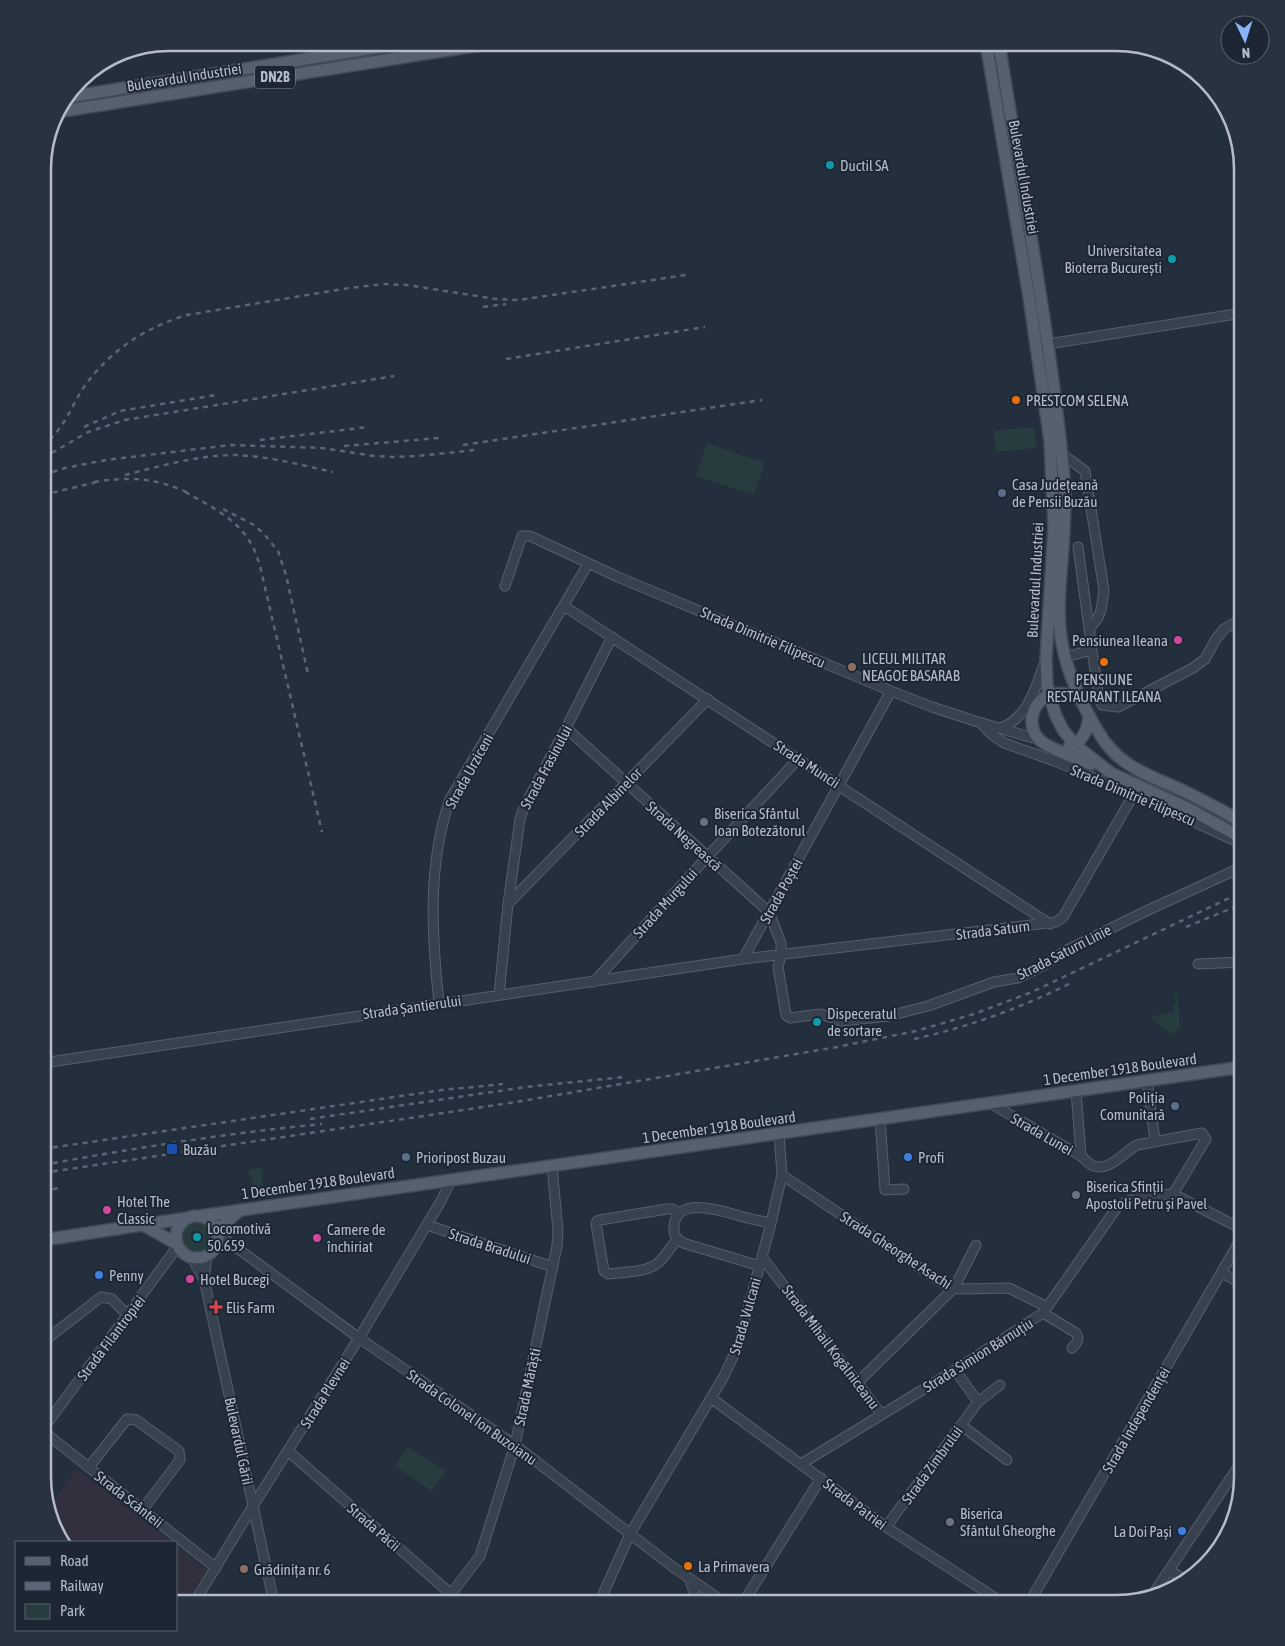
<svg xmlns="http://www.w3.org/2000/svg" width="1285" height="1646" viewBox="0 0 1285 1646" font-family="'Asap Condensed',sans-serif">
  <style>
    .medical { fill: #32303f }
    .green { fill: #263c3f }
    .lines { fill: none; stroke-linecap: round; stroke-linejoin: round }
    .minor-casing { stroke: #565f6c; stroke-width: 11 }
    .major-casing { stroke: #414a57; stroke-width: 14 }
    .minor { stroke: #38414e; stroke-width: 9 }
    .major { stroke: #56606e; stroke-width: 11 }
    .rail { stroke: #5a6575; stroke-width: 2.5; stroke-dasharray: 5 5; stroke-linecap: butt }
    .culture-dot { fill: #0f9aa8; stroke: #1d2633; stroke-width: 2 }
    .food-dot { fill: #e8710a; stroke: #1d2633; stroke-width: 2 }
    .service-dot { fill: #5c6f8a; stroke: #1d2633; stroke-width: 2 }
    .hotel-dot { fill: #d1479c; stroke: #1d2633; stroke-width: 2 }
    .education-dot { fill: #8d6e63; stroke: #1d2633; stroke-width: 2 }
    .worship-dot { fill: #6b7280; stroke: #1d2633; stroke-width: 2 }
    .transit-dot { fill: #1a4fb4; stroke: #1d2633; stroke-width: 2 }
    .shop-dot { fill: #3f7fe0; stroke: #1d2633; stroke-width: 2 }
    .health-dot { fill: #e0444e; stroke: #1d2633; stroke-width: 2 }
    .labels { text-anchor: middle; dominant-baseline: central; stroke-width: 4; stroke-linejoin: round; paint-order: stroke }
    .shield { fill: #1d2633; stroke: #878f9c; stroke-width: 1 }
    .shield-label { font-size: 14px; font-weight: bold; fill: #b4bcc9 }
    .street-label { font-size: 15px; fill: #b4bcc9; stroke: #1d2633 }
    .poi-label { font-size: 15px; fill: #b4bcc9; stroke: #1d2633; text-anchor: start }
    .rim { fill: none; stroke: #b4bcc9; stroke-width: 2.5 }
  </style>
  <rect width="100%" height="100%" fill="#242f3e"/>
  <!-- medical -->
  <path class="medical" d="M76,1469H77L171,1542H62L51,1504Z
    M176,1546L207,1570L186,1603H176Z"/>
  <!-- green -->
  <path class="green" d="M1034,427L1036,448L996,452L994,431Z
    M707,443L765,463L754,495L696,476Z
    M1174,995H1177L1180,1025H1183L1173,1034L1168,1032L1150,1017L1174,1012L1173,1004L1176,1003Z
    M261,1168L263,1190L254,1191L252,1177H250L249,1170Z
    M181 1237a16 16 0 1 1 32 0a16 16 0 1 1-32 0Z
    M408,1447L446,1471L432,1491L395,1466Z"/>
  <g class="lines">
    <defs>
      <path id="minor" d="M1042,345L1242,313
        M1062,454L1085,471L1104,590L1101,610L1098,618L1090,628
        M1078,547L1092,650
        M505,586L522,536H530L618,577L891,691L932,707L981,723L990,733L1004,743L1052,760L1134,794L1242,844
        M564,606L1050,924
        M1065,657L1092,650L1099,699L1102,705L1118,707L1193,668L1205,659L1216,639L1224,629L1236,622
        M982,723L1040,740
        M566,728L769,912L781,943V955L778,967L786,1015L790,1018L820,1014L842,1021L888,1016L928,1006L994,982L1018,978L1046,964L1065,951L1144,912L1242,867
        M1001,728C1027,718 1036,688 1044,664
        M508,904L708,699
        M743,959L891,691
        M1198,964L1242,962
        M594,982L708,856L798,759
        M499,995L508,904L520,819L524,807L566,728L612,637
        M439,1003C432,936 427,865 450,799L588,564
        M43,1063L743,959L1056,922L1063,917L1134,794
        M1147,1081L1155,1141
        M1076,1091L1081,1156
        M990,1103L1081,1156C1085,1159 1089,1165 1094,1166C1109,1172 1125,1151 1137,1145L1202,1133L1206,1139L1173,1194
        M880,1119L885,1190L904,1189
        M782,1175L944,1284L954,1288L960,1289L1009,1288L1047,1307
        M427,1225L553,1267
        M218,1234L359,1338L515,1445L673,1567L725,1603
        M677,1239C671,1247 665,1257 658,1263C645,1273 623,1272 608,1274L604,1271L596,1224L597,1221L600,1220L667,1209H673L678,1213
        M762,1257L881,1414
        M192,1258L204,1279L274,1603
        M760,1266L683,1243C677,1239 673,1235 674,1227C675,1195 722,1211 740,1216C750,1219 761,1221 771,1223
        M1222,1273L1242,1284
        M204,1279L207,1256
        M1043,1313L1076,1333C1080,1339 1077,1343 1072,1348
        M43,1342L101,1297L112,1299L128,1316
        M858,1382L954,1288L976,1245
        M711,1398L886,1527L1003,1603
        M978,1402L1000,1385
        M961,1425L1007,1460
        M43,1429L178,1246
        M43,1431L216,1568
        M288,1451L451,1594L459,1603
        M801,1464L955,1370L1043,1313L1118,1206L1133,1199L1146,1196L1173,1194L1242,1229
        M89,1467L127,1419L136,1420L179,1451L180,1460L143,1509
        M1229,1480L1240,1486
        M886,1527L978,1402L955,1370
        M1169,1570L1187,1581
        M690,1580L697,1603
        M1155,1591L1242,1461
        M451,1594L480,1556L515,1445L557,1246L558,1231L552,1166
        M194,1603L253,1506L359,1338L441,1201L451,1180
        M599,1603L630,1534L724,1376L738,1346L770,1227L782,1175L779,1133
        M743,1603L821,1478
        M1029,1603L1242,1237"/>
      <path id="major" d="M986,43L1029,297L1050,441L1054,527L1046,659L1047,685L1055,714L1063,730L1075,745L1111,773L1189,809L1242,838
        M999,43C1020,177 1046,311 1061,447C1064,472 1066,500 1064,526C1063,569 1053,614 1065,657C1072,683 1085,710 1099,733C1120,769 1153,776 1188,793C1206,802 1225,812 1242,822
        M68,97L406,43
        M57,112L493,43
        M1082,701C1041,675 1018,722 1041,741C1050,749 1078,759 1091,764
        M1069,747C1084,741 1088,729 1089,715
        M176 1237a21 21 0 1 1 42 0a21 21 0 1 1-42 0Z
        M200,1216L1242,1067
        M143,1225L177,1244
        M217,1230L240,1210
        M43,1240L188,1218"/>
    </defs>
    <!-- minor casing -->
    <use href="#minor" class="minor-casing"/>
    <!-- major casing -->
    <use href="#major" class="major-casing"/>
    <!-- minor -->
    <use href="#minor" class="minor"/>
    <!-- major -->
    <use href="#major" class="major"/>
    <!-- rail -->
    <path class="rail" d="M483,307L506,304
      M506,359L705,327
      M84,427L120,411L216,395
      M260,440L368,427
      M463,445L762,400
      M344,446L439,438
      M43,447C51,439 59,430 65,420C72,409 77,397 84,387C109,351 146,327 187,315L349,288L384,284L407,285L496,299L519,300L686,275
      M43,458L88,432L125,420L394,376
      M43,475L65,468L106,460L231,445L322,448L374,456L395,457L418,456L475,450
      M125,475C161,466 198,455 235,455C268,456 301,465 333,472
      M94,482C132,476 156,478 191,494
      M185,492C208,505 236,518 250,542C257,553 260,566 263,579L322,832
      M43,495L101,481
      M223,509L254,525L264,534L278,551L286,575L308,674
      M1186,927L1242,904
      M914,1039C969,1027 1020,1008 1071,983
      M310,1119L526,1087L624,1077
      M43,1149L442,1090L503,1084
      M43,1165C135,1148 228,1133 322,1124
      M43,1173L510,1103L837,1047L916,1031L974,1014L1032,992L1242,892
      M43,1191L59,1188"/>
  </g>
  <!-- markers -->
  <g class="culture-dot">
    <circle cx="830" cy="165" r="5"/>
    <circle cx="1172" cy="259" r="5"/>
    <circle cx="817" cy="1022" r="5"/>
    <circle cx="197" cy="1237" r="5"/>
  </g>
  <g class="food-dot">
    <circle cx="1016" cy="400" r="5"/>
    <circle cx="1104" cy="662" r="5"/>
    <circle cx="688" cy="1566" r="5"/>
  </g>
  <g class="service-dot">
    <circle cx="1002" cy="493" r="5"/>
    <circle cx="1175" cy="1106" r="5"/>
    <circle cx="406" cy="1157" r="5"/>
  </g>
  <g class="hotel-dot">
    <circle cx="1178" cy="640" r="5"/>
    <circle cx="107" cy="1210" r="5"/>
    <circle cx="317" cy="1238" r="5"/>
    <circle cx="190" cy="1279" r="5"/>
  </g>
  <g class="education-dot">
    <circle cx="852" cy="667" r="5"/>
    <circle cx="244" cy="1569" r="5"/>
  </g>
  <g class="worship-dot">
    <circle cx="704" cy="822" r="5"/>
    <circle cx="1076" cy="1195" r="5"/>
    <circle cx="950" cy="1522" r="5"/>
  </g>
  <rect class="transit-dot" x="166" y="1143" width="12" height="12" rx="2.5"/>
  <g class="shop-dot">
    <circle cx="908" cy="1157" r="5"/>
    <circle cx="99" cy="1275" r="5"/>
    <circle cx="1182" cy="1531" r="5"/>
  </g>
  <path class="health-dot" d="M213.5 1299.5h5v5h5v5h-5v5h-5v-5h-5v-5h5z"/>
  <g class="labels">
    <!-- shield labels -->
    <rect class="shield" x="255" y="65.5" width="40" height="23" rx="4"/>
    <g class="shield-label">
      <text x="275" y="77">DN2B</text>
    </g>
    <!-- street labels -->
    <g class="street-label">
      <text transform="translate(184 77) rotate(-9)">Bulevardul Industriei</text>
      <text transform="translate(1024 177) rotate(80)">Bulevardul Industriei</text>
      <text transform="translate(1035 580) rotate(-87)">Bulevardul Industriei</text>
      <text transform="translate(763 637) rotate(23)">Strada Dimitrie Filipescu</text>
      <text transform="translate(807 764) rotate(33)">Strada Muncii</text>
      <text transform="translate(546 767) rotate(-62)">Strada Frasinului</text>
      <text transform="translate(469 771) rotate(-61)">Strada Urziceni</text>
      <text transform="translate(1133 795) rotate(23)">Strada Dimitrie Filipescu</text>
      <text transform="translate(608 802) rotate(-46)">Strada Albinelor</text>
      <text transform="translate(684 836) rotate(42)">Strada Negrească</text>
      <text transform="translate(781 891) rotate(-61)">Strada Poștei</text>
      <text transform="translate(665 903) rotate(-48)">Strada Murgului</text>
      <text transform="translate(993 930) rotate(-7)">Strada Saturn</text>
      <text transform="translate(1064 952) rotate(-27)">Strada Saturn Linie</text>
      <text transform="translate(412 1007) rotate(-8)">Strada Șantierului</text>
      <text transform="translate(1120 1069) rotate(-8)">1 December 1918 Boulevard</text>
      <text transform="translate(719 1127) rotate(-8)">1 December 1918 Boulevard</text>
      <text transform="translate(1042 1134) rotate(30)">Strada Lunei</text>
      <text transform="translate(318 1183) rotate(-8)">1 December 1918 Boulevard</text>
      <text transform="translate(490 1246) rotate(18)">Strada Bradului</text>
      <text transform="translate(896 1250) rotate(33)">Strada Gheorghe Asachi</text>
      <text transform="translate(745 1316) rotate(-74)">Strada Vulcani</text>
      <text transform="translate(111 1338) rotate(-53)">Strada Filantropiei</text>
      <text transform="translate(831 1347) rotate(53)">Strada Mihail Kogălniceanu</text>
      <text transform="translate(978 1355) rotate(-32)">Strada Simion Bărnuțiu</text>
      <text transform="translate(527 1387) rotate(-78)">Strada Mărăști</text>
      <text transform="translate(325 1393) rotate(-58)">Strada Plevnei</text>
      <text transform="translate(472 1417) rotate(35)">Strada Colonel Ion Buzoianu</text>
      <text transform="translate(1136 1420) rotate(-60)">Strada Independenței</text>
      <text transform="translate(239 1441) rotate(78)">Bulevardul Gării</text>
      <text transform="translate(932 1465) rotate(-54)">Strada Zimbrului</text>
      <text transform="translate(129 1499) rotate(38)">Strada Scânteii</text>
      <text transform="translate(855 1504) rotate(37)">Strada Patriei</text>
      <text transform="translate(374 1527) rotate(41)">Strada Păcii</text>
    </g>
    <!-- poi labels -->
    <g class="poi-label">
      <text x="840" y="165">Ductil SA</text>
      <text x="1162" y="250" text-anchor="end">Universitatea<tspan x="1162" dy="17">Bioterra București</tspan></text>
      <text x="1026" y="400">PRESTCOM SELENA</text>
      <text x="1012" y="484">Casa Județeană<tspan x="1012" dy="17">de Pensii Buzău</tspan></text>
      <text x="1168" y="640" text-anchor="end">Pensiunea Ileana</text>
      <text x="862" y="658">LICEUL MILITAR<tspan x="862" dy="17">NEAGOE BASARAB</tspan></text>
      <text x="1104" y="679" text-anchor="middle">PENSIUNE<tspan x="1104" dy="17">RESTAURANT ILEANA</tspan></text>
      <text x="714" y="813">Biserica Sfântul<tspan x="714" dy="17">Ioan Botezătorul</tspan></text>
      <text x="827" y="1013">Dispeceratul<tspan x="827" dy="17">de sortare</tspan></text>
      <text x="1165" y="1097" text-anchor="end">Poliția<tspan x="1165" dy="17">Comunitară</tspan></text>
      <text x="183" y="1149">Buzău</text>
      <text x="416" y="1157">Prioripost Buzau</text>
      <text x="918" y="1157">Profi</text>
      <text x="1086" y="1186">Biserica Sfinții<tspan x="1086" dy="17">Apostoli Petru și Pavel</tspan></text>
      <text x="117" y="1201">Hotel The<tspan x="117" dy="17">Classic</tspan></text>
      <text x="207" y="1228">Locomotivă<tspan x="207" dy="17">50.659</tspan></text>
      <text x="327" y="1229">Camere de<tspan x="327" dy="17">închiriat</tspan></text>
      <text x="109" y="1275">Penny</text>
      <text x="200" y="1279">Hotel Bucegi</text>
      <text x="226" y="1307">Elis Farm</text>
      <text x="960" y="1513">Biserica<tspan x="960" dy="17">Sfântul Gheorghe</tspan></text>
      <text x="1172" y="1531" text-anchor="end">La Doi Pași</text>
      <text x="698" y="1566">La Primavera</text>
      <text x="254" y="1569">Grădinița nr. 6</text>
    </g>
  </g>
  <!-- crop -->
  <path d="M0 0H1285V1646H0ZM169 51H1116A118 118 0 0 1 1234 169V1477A118 118 0 0 1 1116 1595H169A118 118 0 0 1 51 1477V169A118 118 0 0 1 169 51Z" fill="#29323f" fill-rule="evenodd"/>
  <path class="rim" d="M169 51H1116A118 118 0 0 1 1234 169V1477A118 118 0 0 1 1116 1595H169A118 118 0 0 1 51 1477V169A118 118 0 0 1 169 51Z"/>
  <!-- legend -->
  <rect x="15" y="1541" width="162" height="90" fill="#1d2633" stroke="#59626f"/>
  <rect x="25" y="1557" width="25" height="8" fill="#56606e" stroke="#59626f"/>
  <text x="60" y="1566" font-size="15" fill="#b4bcc9">Road</text>
  <rect x="25" y="1582" width="25" height="8" fill="#5a6575" stroke="#59626f"/>
  <text x="60" y="1591" font-size="15" fill="#b4bcc9">Railway</text>
  <rect x="25" y="1604" width="25" height="15" fill="#263c3f" stroke="#59626f"/>
  <text x="60" y="1616" font-size="15" fill="#b4bcc9">Park</text>
  <!-- north arrow -->
  <g transform="translate(1245 40) rotate(176)"><circle r="24" fill="#1d2633" stroke="#59626f"/>
  <path d="M0-4L9 19L0 12L-9 19Z" fill="#8ab4f8"/>
  <text y="-8" font-size="14" font-weight="bold" text-anchor="middle" fill="#b4bcc9">N</text>
  </g>
</svg>
